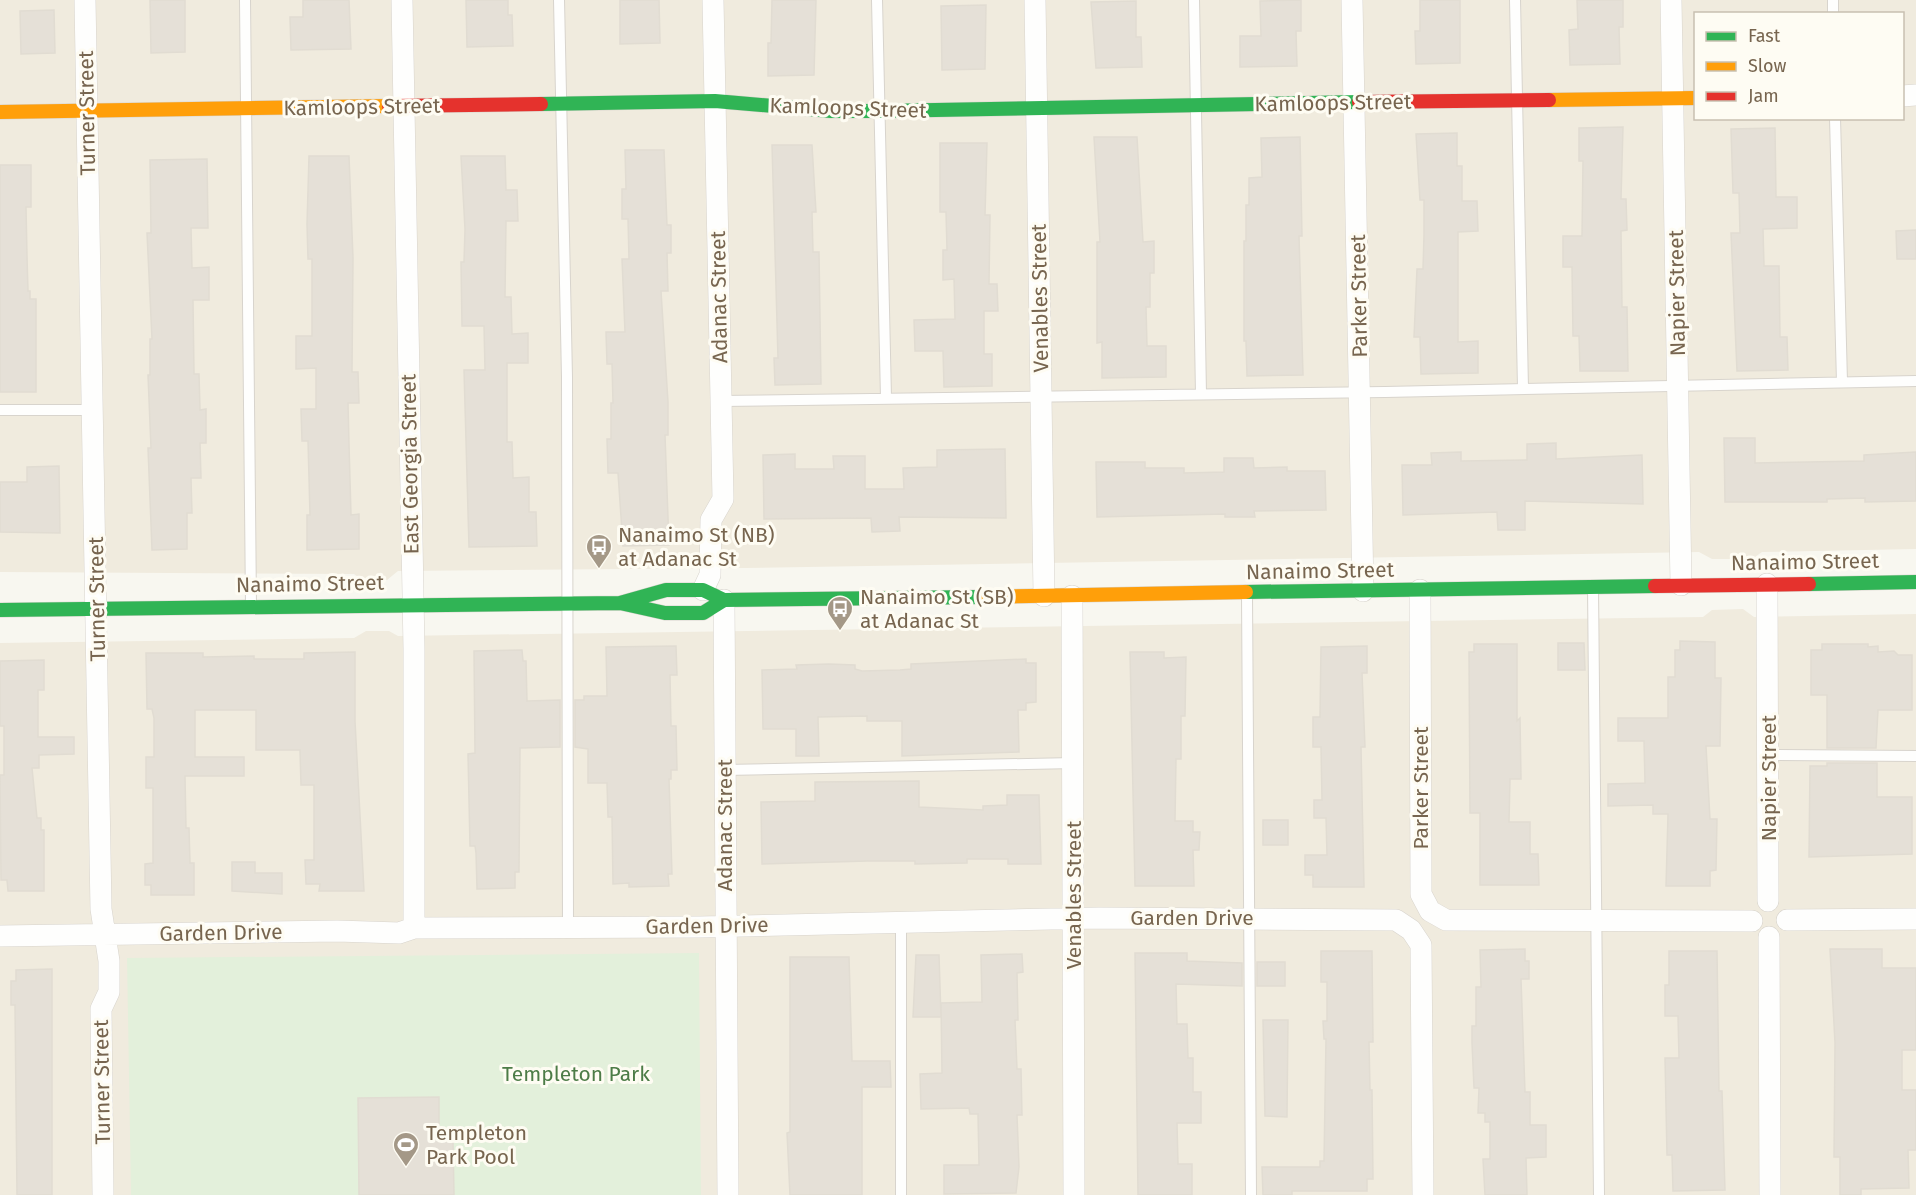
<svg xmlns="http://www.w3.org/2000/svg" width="1916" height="1195" viewBox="0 0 1916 1195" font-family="'Fira Sans',sans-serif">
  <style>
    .residential { fill: #f0ebde; fill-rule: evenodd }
    .green { fill: #e3f0db }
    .building { fill: #e5e0d7; stroke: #e1dcd2; stroke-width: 1.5 }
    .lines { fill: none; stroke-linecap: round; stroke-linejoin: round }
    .lane-casing { stroke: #d8d4cd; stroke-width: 12 }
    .street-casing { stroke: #d8d4cd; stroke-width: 22 }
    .fast-casing { stroke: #d8d4cd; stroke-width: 15 }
    .slow-casing { stroke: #d8d4cd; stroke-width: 15 }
    .jam-casing { stroke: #d8d4cd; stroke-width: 15 }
    .lane { stroke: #fefefd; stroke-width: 10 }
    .street { stroke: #fefefd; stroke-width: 21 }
    .fast { stroke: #30b455; stroke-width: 14 }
    .slow { stroke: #ff9f0a; stroke-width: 14 }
    .jam { stroke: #e5322d; stroke-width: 14 }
    .labels { text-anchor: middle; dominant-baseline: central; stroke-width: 6; stroke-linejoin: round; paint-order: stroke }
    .street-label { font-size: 21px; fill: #77654f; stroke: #fefcf3 }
    .poi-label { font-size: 21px; fill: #77654f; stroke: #fefcf3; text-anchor: start }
    .park-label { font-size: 21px; fill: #4d7c47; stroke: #fefcf3 }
  </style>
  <rect width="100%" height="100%" fill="#f8f7f0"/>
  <!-- residential -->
  <path class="residential" d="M0,0H1916V549L1762,552L1752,559H1712L1699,552L745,568L398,571L387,580H362L354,574L0,572ZM1696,14H1902V118H1696Z
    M1743,609L1754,617L1916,614V1195H0V643L354,638L366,631H389L398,636L1703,617L1712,610Z"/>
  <!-- green -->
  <path class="green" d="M699,953L701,1195H131L127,958Z"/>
  <!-- building -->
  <path class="building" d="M150,0H185V52L151,53Z
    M303,0H349L351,49L291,50L290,17H303Z
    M466,0H508V15H512L513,46L467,47Z
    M620,0H659L660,43L620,44Z
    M772,0H816L814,75L768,76V43H771Z
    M1301,0V31H1296L1297,66L1240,67V36H1261L1260,1Z
    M1420,0H1460V63L1416,64L1415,31H1420Z
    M1577,0H1623V27H1619L1620,64L1570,65L1569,30L1578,29Z
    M1136,1V37H1141L1142,67L1096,68L1091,2Z
    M986,5L985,69L942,70L941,6Z
    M54,10L55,53L21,54L20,11Z
    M1623,127L1621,199H1626L1627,230L1621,231L1622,307H1627L1628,371H1580L1579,336H1573L1572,267H1563V236H1582L1583,161H1579V128Z
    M1775,128L1776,197H1797V228L1763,229L1764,266H1779L1780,337H1787L1788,370L1737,371L1731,233H1740L1739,193H1733L1731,129Z
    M1457,133V166H1462V201H1477L1478,231L1458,232V342L1478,341V373L1421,374L1420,337H1414L1417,269H1423L1424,235V200H1420L1416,134Z
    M1094,137H1137L1143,242L1154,241V273H1150V307H1146L1147,346H1166V377L1102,378V342L1097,343V242H1100Z
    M1300,137L1302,236H1299L1303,375L1247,376L1246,341H1244V241H1246V205H1249V178L1262,177L1261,138Z
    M940,143H987L985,215H990L989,284H997L998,311H984V354H992V386L944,387L943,351H915L914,320L955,319L954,279L943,280V250H947L946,212H940Z
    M772,145H812L816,212H812L813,252H819L821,384L775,385L774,358H778Z
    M625,150H664L667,225H671V253H667L668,291H661L668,402V435H665L669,545L623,546L618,473H608L607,439H611V403H613L612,364H607L606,332H625L622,259H629L628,219H622V189H626Z
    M309,156H349L353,258L352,372H358L359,403H348L349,444L351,515L359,514V549L307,550V515H310L308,441H302L301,409H316V368L296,369V336H312V259H308L307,224Z
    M461,156H505L506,190H517L518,221H506L505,297H511L512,334L528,333V363H507V442H512L513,478L529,477V512H536L537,546L469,547L464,370H485L484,326H462L461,262H464L465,229Z
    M207,159L208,228H191L192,268L209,267V300H193L194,374H199L200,410L206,409V443H200L201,478H191L192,513H187V549L152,550L148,448H151L148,375H150V339H152L147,233H151L150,160Z
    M0,165H31V207H26L27,256L28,291H30V299H36V392H0Z
    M1916,230V259H1897L1896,231Z
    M1724,438H1755V463L1864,461V455L1916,452V501L1865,502V498L1827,499V502H1725Z
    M1556,443V459L1642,455L1643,504L1525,501V530H1498L1497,512L1403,515L1402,465H1432L1431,453L1461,452V461L1527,460V444Z
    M1005,449L1006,518L899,517L900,531L872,532L871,518L764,519L763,455L795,454V469H834L833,456H865V489H904L903,468L937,467V450Z
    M1224,458H1253L1254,468L1287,467V471H1325L1326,510L1254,511L1255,517H1225V514L1097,517L1096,462H1145V468H1184V473L1224,472Z
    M59,466L60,533L0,532V482H27V467Z
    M1680,641L1715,642V678H1721L1720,746H1706L1710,819H1717L1716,870L1710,871V886H1666L1668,814H1653V805L1608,806V784L1645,783L1644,741H1618V718H1668V677H1675V650H1680Z
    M1558,643H1584L1585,670H1558Z
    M1474,644H1517V721L1520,718L1521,779H1510L1509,822H1530V854H1538L1539,885H1480V813H1470L1469,652H1474Z
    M1822,644H1868V647L1878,646V652L1894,651L1898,655H1912V710H1878L1876,748H1827V695H1811V650H1822Z
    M676,646L677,675H670L671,726H676L677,770H671V779H669L672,874H668L669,886L629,887V883L613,884L612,817H608L607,783H588V749L575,747V700H584V696H607L606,647Z
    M1367,646V673H1362L1365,747H1361L1364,887H1313V875H1305V855H1327L1326,818H1314V800H1322L1321,747H1313V717H1320L1321,647Z
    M522,650L523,661H526L527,701L560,700V747L520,748L519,872H515V888L477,889L476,853L475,846H470L468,754L475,753L474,651Z
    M355,652V721L364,891H319L320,884H306L305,860H314V785H301L300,750H256V710H195V757H244V776H185L186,828H189L190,863H194V895H151V885H145V864L153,863V788H146V757H154V718L152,709H147L146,653H203V657L254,656V659H304V653Z
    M1130,652H1164V658L1186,657L1185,716H1181V759H1176L1175,821H1193V832H1200L1199,850H1193L1194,886H1135Z
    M1026,659V663H1036V702L1026,703V710H1018L1019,752L902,756V721H867V716L818,717L819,756H796V729H763L762,670L797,669L796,665L829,664L855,665V669L862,671L900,670L911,669V664Z
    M44,660V690H38V737H74V754L39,755V768H32L37,818H41V830H44V891H8L7,880H1L0,775H4V726H0V661Z
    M1827,763H1877V797H1912V854L1809,857L1810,766H1827Z
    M919,781V807L983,810V806L1007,805V795H1039L1041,864H1008V859H967V863L915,864V861H868L762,864L761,802L815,801V782Z
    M1263,820H1288V845H1263Z
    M232,862H255V873H282V894L232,891Z
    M1525,949V961H1529V979H1521L1525,1092H1530V1125H1546V1157L1526,1158L1527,1195H1485L1483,1159H1490V1122H1485V1113H1478L1479,1088H1474L1472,1043V1026H1476V987H1481L1480,950Z
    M1830,949H1882V968H1916V1050H1902V1090H1916V1150H1908L1909,1188L1861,1189V1195H1840V1157H1834L1835,1043Z
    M1321,951H1372L1373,1042H1369L1370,1090H1372L1373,1179H1367V1191H1292V1195H1263L1262,1167H1320V1161H1324L1326,1039H1324L1323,1021H1327V982H1321Z
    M1669,951H1717L1719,1091H1722L1725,1190L1673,1191L1672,1155H1667L1665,1058H1679L1678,1016H1665V985H1669Z
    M1135,953H1187V961L1242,963V986L1176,984L1177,1024H1187L1188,1058H1193V1092H1201V1123H1177L1178,1164H1192V1195H1138Z
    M1022,954L1023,972L1017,973L1018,1020H1015L1017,1069H1021L1022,1115H1017L1019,1167L1016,1193L944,1194V1165H979L978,1114H970L969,1108L921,1109L920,1074L942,1073L941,1003L982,1002L981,955Z
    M916,955H939L941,1017H913Z
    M790,957H849L852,1061H890L891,1087H862V1195H790L787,1133L790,1132Z
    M1257,962H1285V986H1257Z
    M52,969V1195H17L15,1005H11V981H16V970Z
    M1263,1020H1288L1287,1117L1265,1116Z
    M439,1097V1141H453L454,1195H359L358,1098Z"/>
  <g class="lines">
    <defs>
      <path id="lane" d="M245,0L251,605
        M559,0L567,377L568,926
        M877,0L886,398
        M1194,0L1201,394
        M1515,0L1523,388
        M1833,0V14
        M1835,118L1842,382
        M721,401L1385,392L1916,381
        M0,410H93
        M1593,587L1599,1195
        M1247,595L1251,1195
        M1769,755L1916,756
        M725,770L1074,763
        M901,922V1195"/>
      <path id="street" d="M85,0L101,909L109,961V992L101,1009L103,1195
        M402,0L414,649V928
        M1035,0L1044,596
        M1352,0L1363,591
        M1671,0L1681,585
        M1902,96L1916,95
        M1767,584L1768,901
        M703,590L710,575L711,520L723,499L713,0
        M1420,590L1421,894L1430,911L1446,920L1752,921
        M1072,596L1074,1195
        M724,600L728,1195
        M1787,920L1916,919
        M0,936L337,931L399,933L414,928L700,927L1099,918L1396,920L1411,930L1421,945L1423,1195
        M1769,937L1770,1195"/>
      <path id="fast" d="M541,104L715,101L831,111H880L1359,102
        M1809,584L1916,582
        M1246,592L1655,586
        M620,603L666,590H703L724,600L981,597
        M0,610L620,603L665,613H703L724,600"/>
      <path id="slow" d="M1549,100L1696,98
        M0,112L389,106
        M981,597L1246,592"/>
      <path id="jam" d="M1359,102L1549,100
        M389,106L541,104
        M1655,586L1809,584"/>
    </defs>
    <!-- lane casing -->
    <use href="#lane" class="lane-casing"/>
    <!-- street casing -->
    <use href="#street" class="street-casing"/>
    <!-- fast casing -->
    <use href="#fast" class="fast-casing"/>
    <!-- slow casing -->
    <use href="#slow" class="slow-casing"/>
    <!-- jam casing -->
    <use href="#jam" class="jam-casing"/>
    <!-- lane -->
    <use href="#lane" class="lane"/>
    <!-- street -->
    <use href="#street" class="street"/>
    <!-- fast -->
    <use href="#fast" class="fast"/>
    <!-- slow -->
    <use href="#slow" class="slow"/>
    <!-- jam -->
    <use href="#jam" class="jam"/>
  </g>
  <!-- icons -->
  <defs>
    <symbol id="bus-pin" viewBox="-11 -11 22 30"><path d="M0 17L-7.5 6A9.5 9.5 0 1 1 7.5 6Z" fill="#a49887" stroke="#fefcf3"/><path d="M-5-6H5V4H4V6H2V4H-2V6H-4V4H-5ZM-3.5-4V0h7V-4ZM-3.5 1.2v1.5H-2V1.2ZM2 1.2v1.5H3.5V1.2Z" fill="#fff"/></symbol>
    <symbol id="stadium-pin" viewBox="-11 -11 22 30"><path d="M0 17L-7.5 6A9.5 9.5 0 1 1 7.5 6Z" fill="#a49887" stroke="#fefcf3"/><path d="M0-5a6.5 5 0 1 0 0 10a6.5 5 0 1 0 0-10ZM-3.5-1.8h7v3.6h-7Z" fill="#fff"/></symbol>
  </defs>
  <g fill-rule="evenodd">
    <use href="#bus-pin" x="584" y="532" width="30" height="40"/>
    <use href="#bus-pin" x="825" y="594" width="30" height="40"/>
    <use href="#stadium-pin" x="391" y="1130" width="30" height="40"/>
  </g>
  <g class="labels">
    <!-- street labels -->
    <g class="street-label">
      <text transform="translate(1333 103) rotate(-1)">Kamloops Street</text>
      <text transform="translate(362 107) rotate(-1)">Kamloops Street</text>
      <text transform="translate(848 108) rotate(2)">Kamloops Street</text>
      <text transform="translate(87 113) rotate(-91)">Turner Street</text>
      <text transform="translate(1677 293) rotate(-91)">Napier Street</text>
      <text transform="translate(1359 296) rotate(-91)">Parker Street</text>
      <text transform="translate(719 297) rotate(-91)">Adanac Street</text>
      <text transform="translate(1040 298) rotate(-91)">Venables Street</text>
      <text transform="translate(410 464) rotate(-91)">East Georgia Street</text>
      <text transform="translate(1805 562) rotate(-1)">Nanaimo Street</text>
      <text transform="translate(1320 571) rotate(-1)">Nanaimo Street</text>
      <text transform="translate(310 584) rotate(-1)">Nanaimo Street</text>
      <text transform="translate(97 599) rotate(-91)">Turner Street</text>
      <text transform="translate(1769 778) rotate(-90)">Napier Street</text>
      <text transform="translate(1421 788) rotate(-90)">Parker Street</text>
      <text transform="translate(725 825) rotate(-90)">Adanac Street</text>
      <text transform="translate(1074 895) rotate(-90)">Venables Street</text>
      <text x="1192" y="918">Garden Drive</text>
      <text transform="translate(707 926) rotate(-1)">Garden Drive</text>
      <text transform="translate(221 933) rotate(-1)">Garden Drive</text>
      <text transform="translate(102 1082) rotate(-91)">Turner Street</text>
    </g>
    <!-- poi labels -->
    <g class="poi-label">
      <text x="618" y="535">Nanaimo St (NB)<tspan x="618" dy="24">at Adanac St</tspan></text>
      <text x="860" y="597">Nanaimo St (SB)<tspan x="860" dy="24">at Adanac St</tspan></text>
      <text x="426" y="1133">Templeton<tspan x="426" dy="24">Park Pool</tspan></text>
    </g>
    <!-- park labels -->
    <g class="park-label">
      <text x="576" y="1074">Templeton Park</text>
    </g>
  </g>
  <!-- legend -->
  <rect x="1694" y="12" width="210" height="108" fill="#fefcf3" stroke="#c8c0b1" stroke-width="1.5"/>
  <rect x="1706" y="32" width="30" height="9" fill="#30b455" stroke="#c8c0b1" stroke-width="1.5"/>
  <text x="1748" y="42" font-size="18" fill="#77654f">Fast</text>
  <rect x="1706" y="62" width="30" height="9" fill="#ff9f0a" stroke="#c8c0b1" stroke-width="1.5"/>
  <text x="1748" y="72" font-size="18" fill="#77654f">Slow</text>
  <rect x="1706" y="92" width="30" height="9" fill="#e5322d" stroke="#c8c0b1" stroke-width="1.5"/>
  <text x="1748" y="102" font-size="18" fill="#77654f">Jam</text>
</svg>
